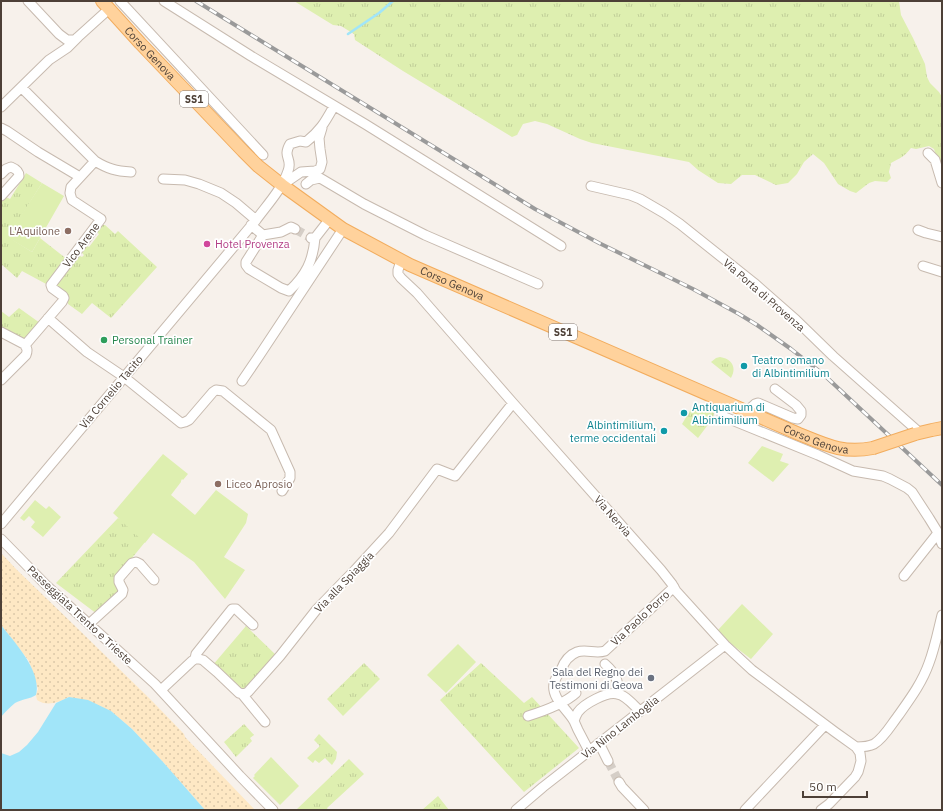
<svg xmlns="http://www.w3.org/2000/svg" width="943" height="811" viewBox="0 0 943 811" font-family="'IBM Plex Sans',sans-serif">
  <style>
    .grass { fill: url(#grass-tufts) }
    .sand { fill: url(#sand-dots) }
    .garden { fill: #deefb0 }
    .water { fill: #a1e5f9 }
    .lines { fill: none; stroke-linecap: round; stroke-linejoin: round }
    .stream { stroke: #a1e5f9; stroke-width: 2.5 }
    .minor-tunnel { stroke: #d5cec7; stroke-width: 9; stroke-dasharray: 9 4.5; stroke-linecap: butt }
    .minor-casing { stroke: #c7baaf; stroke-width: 11 }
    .major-casing { stroke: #f2ac5d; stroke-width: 14 }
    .minor { stroke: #fff; stroke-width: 9 }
    .major { stroke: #ffd29c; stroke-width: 12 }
    .rail-casing { stroke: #9a9a9a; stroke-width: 4 }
    .rail { stroke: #fff; stroke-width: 2.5; stroke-dasharray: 8; stroke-linecap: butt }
    .major-bridge-casing { stroke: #f2ac5d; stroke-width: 14; stroke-linecap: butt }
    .major-bridge { stroke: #ffd29c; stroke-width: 12 }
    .education-dot { fill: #8d6e63; stroke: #fff; stroke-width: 1.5 }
    .hotel-dot { fill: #d1479c; stroke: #fff; stroke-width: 1.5 }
    .leisure-dot { fill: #2e9e5b; stroke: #fff; stroke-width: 1.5 }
    .culture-dot { fill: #0f9aa8; stroke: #fff; stroke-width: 1.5 }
    .worship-dot { fill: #6b7280; stroke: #fff; stroke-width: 1.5 }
    .labels { text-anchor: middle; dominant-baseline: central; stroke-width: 3.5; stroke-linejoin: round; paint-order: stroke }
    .shield { fill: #fff; stroke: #827973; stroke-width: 1 }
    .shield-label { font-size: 10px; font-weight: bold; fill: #4d4037 }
    .street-label { font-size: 11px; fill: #4d4037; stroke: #fff }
    .education-label { font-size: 11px; fill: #785e54; stroke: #fff; text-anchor: end }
    .hotel-label { font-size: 11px; fill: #b23c85; stroke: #fff; text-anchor: start }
    .leisure-label { font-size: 11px; fill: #27864d; stroke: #fff; text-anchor: start }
    .culture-label { font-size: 11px; fill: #0d838f; stroke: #fff; text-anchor: start }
    .worship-label { font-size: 11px; fill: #5b616d; stroke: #fff; text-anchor: end }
  </style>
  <defs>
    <pattern id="grass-tufts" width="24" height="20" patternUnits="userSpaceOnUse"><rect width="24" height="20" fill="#deefb0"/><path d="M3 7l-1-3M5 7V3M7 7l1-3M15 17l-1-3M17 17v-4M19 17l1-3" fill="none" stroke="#c0ce98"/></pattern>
    <pattern id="sand-dots" width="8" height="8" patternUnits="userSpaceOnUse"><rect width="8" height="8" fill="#fee8c4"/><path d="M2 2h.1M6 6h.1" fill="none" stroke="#dbc8a9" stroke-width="1.8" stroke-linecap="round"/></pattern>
  </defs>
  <rect width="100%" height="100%" fill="#f7f1eb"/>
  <!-- grass -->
  <path class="grass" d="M294,1H899L901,15L913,38L925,64L927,77L930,83L939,92L942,97V174L934,149L929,146L916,149L911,148C904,157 900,158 891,163L889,172L891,178L887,182L875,181L869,183L856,193L850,191L838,184L824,163L813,154L804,162L797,174L788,183L776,185L755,175H742L731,184L718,183L698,170L689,162L592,143L580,139L547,124L535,121L523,124L517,135L512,137L403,71L355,40L354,34L341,26L333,25Z
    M26,173L42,183L8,237L32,252L40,238L68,260L48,285L22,271L17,278L1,264V200L4,196L10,199Z
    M101,225H105L115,234L118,231L157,267L111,318L92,303L82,314L68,304V297L54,286L78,255L82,257L84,255L81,252L86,245L89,247L99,234L96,232Z
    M19,308L40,323L26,340L1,328V311L9,317Z
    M720,357C732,359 737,367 731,378L711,362L716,358Z
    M694,404L714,413L713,418L698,438L682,424Z
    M118,518L150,536L114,580L120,589L118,595L97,614L56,583Z
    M246,626L277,656L244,691L212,666Z
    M364,663L380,679L343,716L327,699Z
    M481,663L524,703L532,697L579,748L524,792L440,700Z
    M244,724L254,735L250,738L252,741L236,757L224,742Z
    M319,734L337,752L336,759L332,765L325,758L319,763L315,760L313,763L307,758L320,746L314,740Z
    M349,759L364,774L327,808L328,810H296Z
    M438,796L449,810H422Z"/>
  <!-- sand -->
  <path class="sand" d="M1,553L17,570L73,624L148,697L153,702L184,734L185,737L255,810H205L163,762L132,729L111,711L69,697C59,702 47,707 37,700L36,695L38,689L29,661L1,625Z"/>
  <!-- garden -->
  <path class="garden" d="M42,183L64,196L32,252L7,237Z
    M762,446L783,454L780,461L789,464L773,482L748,463Z
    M163,454L188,474L183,480L182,479L181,481V482L171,495L195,515L216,490L248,514L246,523L224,557L245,570L225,599L194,562L153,533L145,543L113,513Z
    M35,500L46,509L49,506L61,517L43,537L31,527L35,522L29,516L24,521L20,518Z
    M742,604L773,634L751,659L726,640L718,630Z
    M458,644L476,662L446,693L427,675Z
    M271,757L299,786L280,805L253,778L255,776L254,775Z"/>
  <!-- water -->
  <path class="water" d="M1,625C15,643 42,671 36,695C30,699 22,699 15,703C10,707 5,712 1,717Z
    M69,697L88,700L111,711L132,729L163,762L205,810H1V753L10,756L19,752L27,745L38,732L56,703Z"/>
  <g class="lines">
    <!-- stream -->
    <path class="stream" d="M348,34L379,13L393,1"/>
    <!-- minor-tunnel -->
    <path class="minor-tunnel" d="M295,229L311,238
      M608,761L619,782"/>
    <defs>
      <path id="minor" d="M28,1L59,34L67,40H74
        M120,1L263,155
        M164,1L251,56L365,124L561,246
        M1,107L49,60L67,48L78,37L109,9
        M1,128L7,131L38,152L80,177
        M928,153L935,160L942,183
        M95,161C108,169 116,171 131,172
        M1,174L6,169L11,167C16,169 19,171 19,176L1,196
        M163,179L185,180L199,184L221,193L236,203L256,220
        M306,184L311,180L320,178L364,204L425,235L538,284
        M282,185L301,172L315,171L320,169L322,162L320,149L319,138L322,128
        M591,186L630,195L640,199L664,213L680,224L754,283L796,320L833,356L920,433
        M251,225L263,235L246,262V265L249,269L281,288L289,291C306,275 313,261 315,238
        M918,230L926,233L942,237
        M263,235L281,232L291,227L295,229
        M311,238H315L329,220
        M401,261L398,270V274L401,278L417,293L513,403L661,570L672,584L676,591L725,645L752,670L835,732L856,747L860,753L861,761L858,772L855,777L829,804L821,810
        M923,266L942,272
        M48,318L87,352L124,377L181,423L185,422L189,420L213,392L216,390L223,391L271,430L290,472V478L282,491
        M1,332L24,344H26L62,302L64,298L63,296L52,288L51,285L101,219L72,200L70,193L71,187L95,161L22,88
        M1,380L26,355C28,350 27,348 24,344
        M242,381L259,356L343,229
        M726,403L722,414L723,416L727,418L818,455L853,471L883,476L890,479L907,488L912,492L929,518L937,531L942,544
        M746,412L755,404L758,403L793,418L798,419L801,415V411L796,405L775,389
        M1,524L256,220C267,205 282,189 288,171C293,158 282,158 290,144L300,141L306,142C321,130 325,122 334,106
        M1,539L46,585L155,684L240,776L273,810
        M904,576L938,533
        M89,624L122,594L123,590L119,582V578L132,563L136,562L140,564L154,580
        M195,659L196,654L232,609H236L253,625
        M605,664C615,673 619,680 618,694
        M161,690L192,661L195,659H199L203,660L217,672L239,693L244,694L248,692L280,656L317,609L355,570L389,533L437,469L455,476L513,403
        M242,694L265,722
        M528,716C544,711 564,704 576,693
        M574,721C568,710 551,698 554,684C555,679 558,674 561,670C564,662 569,655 577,652C586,649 596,654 605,651L674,587
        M599,743L608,761
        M856,747C862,747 868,747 874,744C884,738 891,725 898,716C910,699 922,683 929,663C935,647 938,631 942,615
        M589,751L578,730L574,721C575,718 576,715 578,712C584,704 607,691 617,694C626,695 633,705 640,711
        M619,782L622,787L644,810
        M516,810L543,787L725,645
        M745,810L825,725"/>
      <g id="major">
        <path id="s1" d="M102,1L140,43L243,151L258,166L282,185L343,229L410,265L799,434C826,445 843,454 873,448"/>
        <path d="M915,434L932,430L942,428"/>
      </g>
    </defs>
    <!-- minor casing -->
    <use href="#minor" class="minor-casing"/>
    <!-- major casing -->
    <use href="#major" class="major-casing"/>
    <!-- minor -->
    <use href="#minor" class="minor"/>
    <!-- major -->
    <use href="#major" class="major"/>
    <defs>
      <path id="rail" d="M196,1L535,209L599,243L693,289L739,314L757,325L791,349L823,374L942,485"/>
    </defs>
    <!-- rail casing -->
    <use href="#rail" class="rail-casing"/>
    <!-- rail -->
    <use href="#rail" class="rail"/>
    <defs>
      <path id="major-bridge" d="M873,448L915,434"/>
    </defs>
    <!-- major-bridge casing -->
    <use href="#major-bridge" class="major-bridge-casing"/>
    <!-- major-bridge -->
    <use href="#major-bridge" class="major-bridge"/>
  </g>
  <!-- markers -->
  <g class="education-dot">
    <circle cx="68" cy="231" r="4"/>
    <circle cx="218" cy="484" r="4"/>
  </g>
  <circle class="hotel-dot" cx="207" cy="244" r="4"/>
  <circle class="leisure-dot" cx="104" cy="340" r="4"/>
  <g class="culture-dot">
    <circle cx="744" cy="366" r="4"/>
    <circle cx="684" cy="413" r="4"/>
    <circle cx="664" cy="431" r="4"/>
  </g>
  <circle class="worship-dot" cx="651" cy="678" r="4"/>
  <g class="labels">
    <!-- shield labels -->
    <g class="shield">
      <rect x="180" y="91" width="28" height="16" rx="3"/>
      <rect x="549" y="324" width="28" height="16" rx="3"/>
    </g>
    <g class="shield-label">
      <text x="194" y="99">SS1</text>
      <text x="563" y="332">SS1</text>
    </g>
    <!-- street labels -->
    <g class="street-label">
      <text stroke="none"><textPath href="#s1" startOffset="71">Corso Genova</textPath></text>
      <text transform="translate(81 245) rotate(-53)">Vico Arene</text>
      <text stroke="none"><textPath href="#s1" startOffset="455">Corso Genova</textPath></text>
      <text transform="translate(764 295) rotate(41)">Via Porta di Provenza</text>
      <text transform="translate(111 392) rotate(-50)">Via Cornelio Tacito</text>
      <text stroke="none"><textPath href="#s1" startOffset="851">Corso Genova</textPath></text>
      <text transform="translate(613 516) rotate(49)">Via Nervia</text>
      <text transform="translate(344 582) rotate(-46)">Via alla Spiaggia</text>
      <text transform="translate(80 615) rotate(43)">Passeggiata Trento e Trieste</text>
      <text transform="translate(640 618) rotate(-43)">Via Paolo Porro</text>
      <text transform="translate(620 727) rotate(-38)">Via Nino Lamboglia</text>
    </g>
    <!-- education labels -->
    <g class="education-label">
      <text x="60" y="231">L'Aquilone</text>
      <text x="226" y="484" text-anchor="start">Liceo Aprosio</text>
    </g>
    <!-- hotel labels -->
    <g class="hotel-label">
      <text x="215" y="244">Hotel Provenza</text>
    </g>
    <!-- leisure labels -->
    <g class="leisure-label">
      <text x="112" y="340">Personal Trainer</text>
    </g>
    <!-- culture labels -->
    <g class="culture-label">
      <text x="752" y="360">Teatro romano<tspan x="752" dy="13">di Albintimilium</tspan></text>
      <text x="692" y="407">Antiquarium di<tspan x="692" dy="13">Albintimilium</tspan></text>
      <text x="656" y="425" text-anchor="end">Albintimilium,<tspan x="656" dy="13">terme occidentali</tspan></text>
    </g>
    <!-- worship labels -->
    <g class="worship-label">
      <text x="643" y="672">Sala del Regno dei<tspan x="643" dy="13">Testimoni di Geova</tspan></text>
    </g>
  </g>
  <!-- border -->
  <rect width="943" height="811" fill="none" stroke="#4d4037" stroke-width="4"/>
  <!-- scale -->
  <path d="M803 791v6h64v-6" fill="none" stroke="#4d4037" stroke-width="2"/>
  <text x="809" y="791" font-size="12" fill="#4d4037" stroke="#ffffff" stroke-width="3" paint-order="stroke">50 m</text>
</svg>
